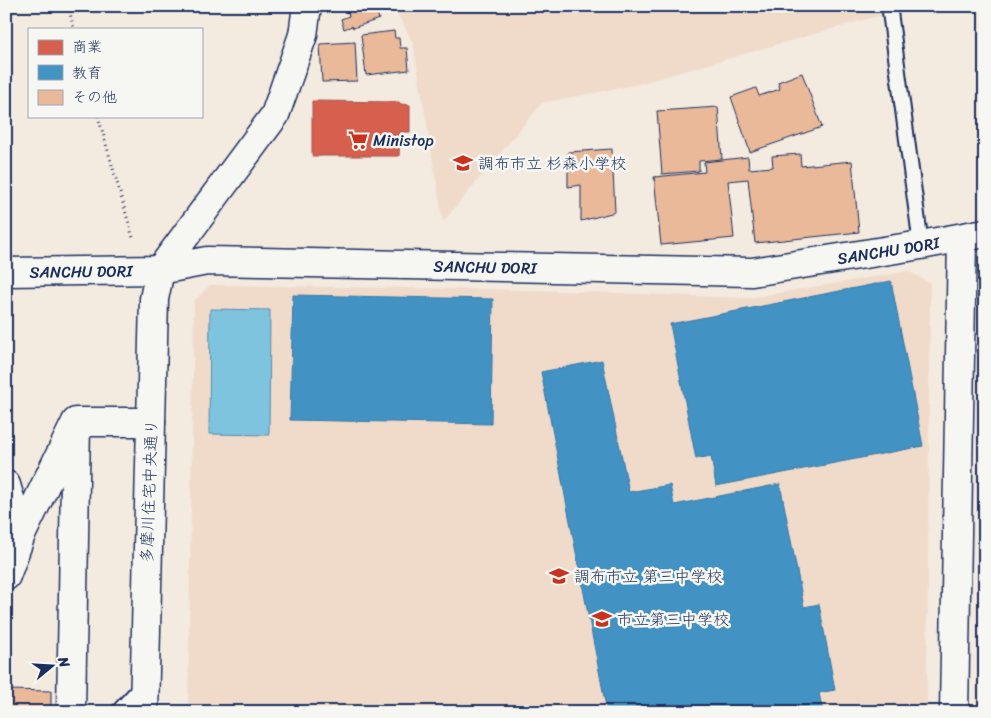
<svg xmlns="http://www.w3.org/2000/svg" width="991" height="718" viewBox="0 0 991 718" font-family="Sriracha,'Klee One',sans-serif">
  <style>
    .built { fill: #f0dbcb }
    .water { fill: #7fc4df; stroke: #5788ab }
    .shops { fill: #d6604d; stroke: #9e5152 }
    .schools { fill: #4393c3; stroke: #3775a5 }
    .building { fill: #e9b999; stroke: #1b2f5e }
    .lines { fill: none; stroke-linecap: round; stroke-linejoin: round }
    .service-casing { stroke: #1b2f5e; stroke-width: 18 }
    .minor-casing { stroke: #1b2f5e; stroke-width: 31 }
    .tertiary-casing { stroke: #1b2f5e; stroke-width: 31 }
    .path { stroke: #1b2f5e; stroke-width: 3; stroke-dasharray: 1 4; stroke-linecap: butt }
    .service { stroke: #f6f6f2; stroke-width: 14 }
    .minor { stroke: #f6f6f2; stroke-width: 28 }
    .tertiary { stroke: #f6f6f2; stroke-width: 28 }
    .labels { text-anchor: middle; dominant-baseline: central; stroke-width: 5; stroke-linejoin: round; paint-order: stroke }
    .poi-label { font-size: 16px; fill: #1b2f5e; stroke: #f6f6f2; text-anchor: start }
    .street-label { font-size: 16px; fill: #1b2f5e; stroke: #f6f6f2 }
  </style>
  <rect width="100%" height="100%" fill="#f3eae0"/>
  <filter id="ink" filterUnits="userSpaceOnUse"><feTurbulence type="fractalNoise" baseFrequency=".02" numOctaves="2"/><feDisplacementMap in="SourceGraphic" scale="10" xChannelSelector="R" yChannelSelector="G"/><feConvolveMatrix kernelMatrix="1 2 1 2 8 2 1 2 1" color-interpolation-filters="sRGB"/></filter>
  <g filter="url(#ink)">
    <!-- built -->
    <path class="built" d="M393,6H913L635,85L542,103L443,222L413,42Z
      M908,271L930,283L927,712H188L194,301L210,285L536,290L748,298Z"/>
    <!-- water -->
    <path class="water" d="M210,309L270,310L269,435L209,434Z"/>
    <!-- shops -->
    <path class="shops" d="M312,101L399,102L401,104L410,105V132H400L399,156H312Z"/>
    <!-- schools -->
    <path class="schools" d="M891,281L923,446L716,486L711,456L696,459L670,324Z
      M293,295L493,299L491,424L290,420Z
      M602,360L629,492L670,485L674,505L780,484L804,607L819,604L835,690L819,693L823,712H607L541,372Z"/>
    <!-- building -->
    <path class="building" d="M346,6H375L379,19L353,28L352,26L344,29L341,19L349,16Z
      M394,31L395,38H399L400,48H407L409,70L366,75L361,35Z
      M355,42L357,81L322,82L320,44Z
      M802,73L822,127L750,152L731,97L756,88L759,96L780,89L778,82Z
      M718,107L722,159L699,161V171L662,174L657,111Z
      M612,149L615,212L581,221V185L568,187V152Z
      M800,154L801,166L852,161L859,232L755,243L748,179L728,181L734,238L661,245L654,177L705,172L704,162L748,157L749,169L773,167L772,156Z
      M6,690L51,691V712H6Z"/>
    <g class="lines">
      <defs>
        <path id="service" d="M890,12L921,245
          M118,712L143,685"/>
        <path id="minor" d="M160,270L275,115L303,35L307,6
          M6,485L21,535
          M6,576L21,535L76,422H151
          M71,712L76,422
          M954,712L962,238"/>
        <g id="tertiary">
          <path id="s1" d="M6,272L160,270L207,261L752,272L921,245L985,233"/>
          <path d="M144,712L154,299L160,270"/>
        </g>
      </defs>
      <!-- service casing -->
      <use href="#service" class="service-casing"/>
      <!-- minor casing -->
      <use href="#minor" class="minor-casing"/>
      <!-- tertiary casing -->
      <use href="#tertiary" class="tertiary-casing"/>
      <!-- path -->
      <path class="path" d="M68,6L74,29
        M98,116L133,238"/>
      <!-- service -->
      <use href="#service" class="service"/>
      <!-- minor -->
      <use href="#minor" class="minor"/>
      <!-- tertiary -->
      <use href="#tertiary" class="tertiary"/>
    </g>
  </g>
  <!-- icons -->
  <defs>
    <symbol id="supermarket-bare" viewBox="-9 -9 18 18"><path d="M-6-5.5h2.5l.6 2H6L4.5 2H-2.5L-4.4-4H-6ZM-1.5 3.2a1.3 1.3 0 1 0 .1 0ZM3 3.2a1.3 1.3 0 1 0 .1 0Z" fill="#c8321e" stroke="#f6f6f2" stroke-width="2.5" paint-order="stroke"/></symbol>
    <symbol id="school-bare" viewBox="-9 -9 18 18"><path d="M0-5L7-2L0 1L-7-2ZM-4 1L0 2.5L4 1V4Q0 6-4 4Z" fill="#c8321e" stroke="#f6f6f2" stroke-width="2.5" paint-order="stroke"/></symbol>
  </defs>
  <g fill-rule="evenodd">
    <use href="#supermarket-bare" x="344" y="126" width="28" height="28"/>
    <use href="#school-bare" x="449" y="149" width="28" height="28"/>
    <use href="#school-bare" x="545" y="562" width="28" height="28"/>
    <use href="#school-bare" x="588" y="605" width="28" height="28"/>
  </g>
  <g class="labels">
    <!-- poi labels -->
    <g class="poi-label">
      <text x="373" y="140">Ministop</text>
      <text x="478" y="163">調布市立 杉森小学校</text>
      <text x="574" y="576">調布市立 第三中学校</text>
      <text x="617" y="619">市立第三中学校</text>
    </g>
    <!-- street labels -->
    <g class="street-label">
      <text stroke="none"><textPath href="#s1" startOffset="885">SANCHU DORI</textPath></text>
      <text stroke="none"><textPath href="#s1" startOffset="480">SANCHU DORI</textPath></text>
      <text stroke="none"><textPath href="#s1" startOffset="75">SANCHU DORI</textPath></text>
      <text transform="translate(149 491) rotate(-88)">多摩川住宅中央通り</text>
    </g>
  </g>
  <!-- margin -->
  <rect width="991" height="718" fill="none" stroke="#f6f6f2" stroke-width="25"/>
  <rect x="12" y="12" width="966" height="693" fill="none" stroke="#1b2f5e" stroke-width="2" filter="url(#ink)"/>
  <!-- legend -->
  <rect x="28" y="28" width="175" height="90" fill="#f6f6f2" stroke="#9ea6b7"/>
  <rect x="38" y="40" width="25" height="15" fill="#d6604d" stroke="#9ea6b7"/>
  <text x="72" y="52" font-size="15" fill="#1b2f5e">商業</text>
  <rect x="38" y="65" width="25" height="15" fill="#4393c3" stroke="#9ea6b7"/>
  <text x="72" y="78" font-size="15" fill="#1b2f5e">教育</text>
  <rect x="38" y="90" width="25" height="15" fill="#e9b999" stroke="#9ea6b7"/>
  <text x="72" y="102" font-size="15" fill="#1b2f5e">その他</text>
  <!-- north arrow -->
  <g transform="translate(52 666) rotate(72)" stroke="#f6f6f2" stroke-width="4" paint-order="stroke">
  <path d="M0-4L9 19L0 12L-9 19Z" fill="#1b2f5e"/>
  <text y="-8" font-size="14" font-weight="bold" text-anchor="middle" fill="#1b2f5e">N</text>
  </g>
</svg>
